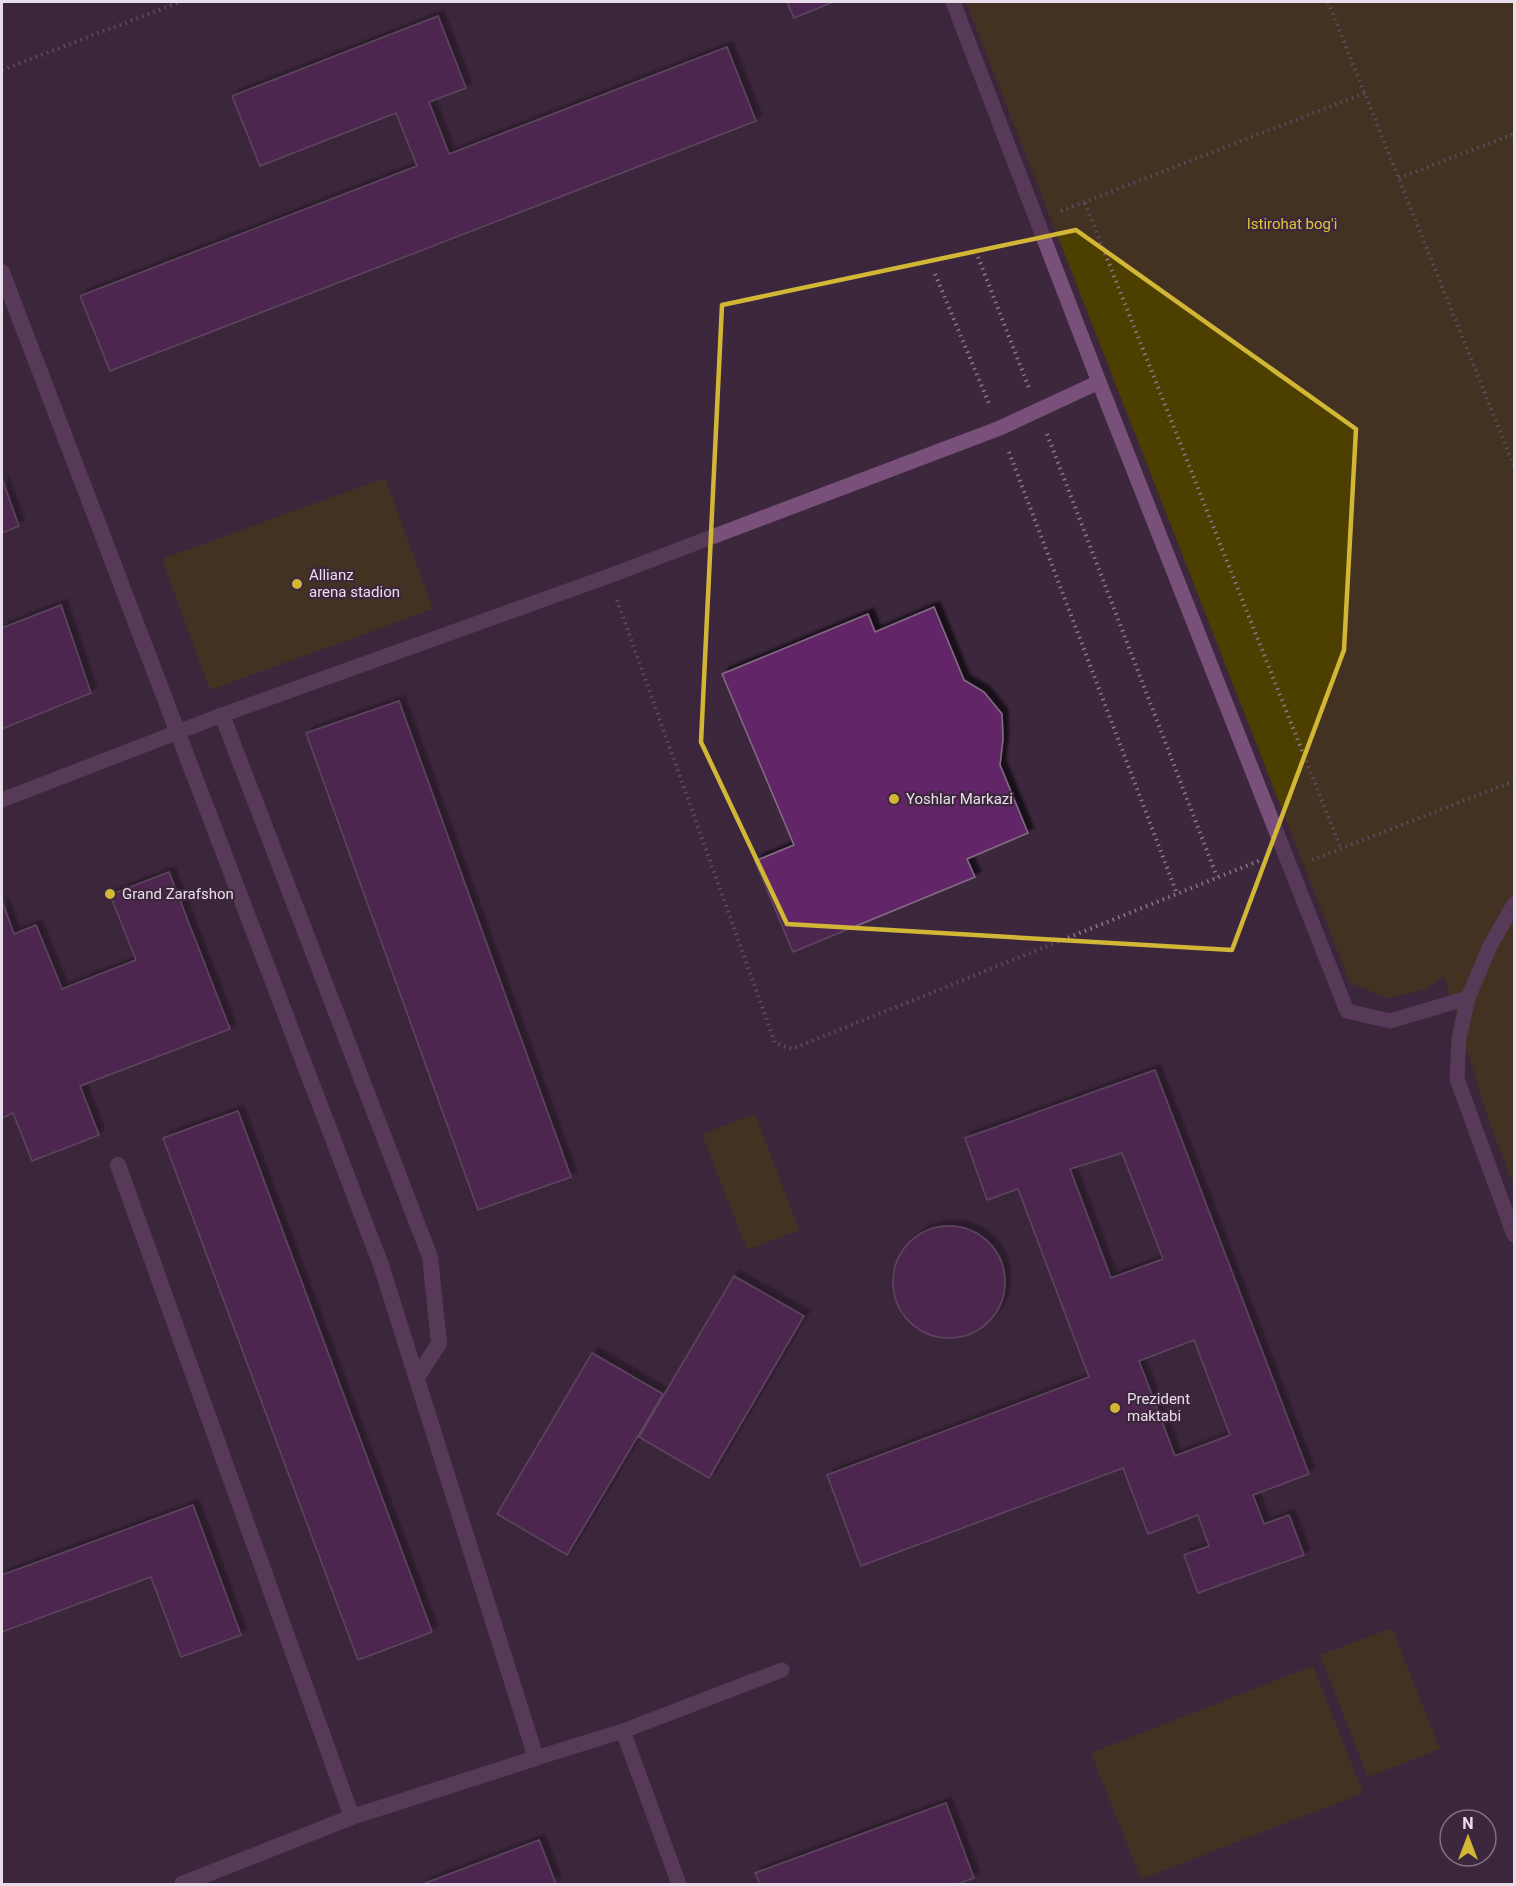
<svg xmlns="http://www.w3.org/2000/svg" width="1516" height="1886" viewBox="0 0 1516 1886" font-family="Roboto,sans-serif">
  <style>
    .green { fill: #4c3f00 }
    .building { fill: #622867; stroke: #846c85; stroke-width: 1.5; fill-rule: evenodd; filter: url(#shadow) }
    .lines { fill: none; stroke-linecap: round; stroke-linejoin: round }
    .path { stroke: #89788a; stroke-width: 4; stroke-dasharray: 1.5 4.5; stroke-linecap: butt }
    .service { stroke: #78507a; stroke-width: 15 }
    .minor { stroke: #78507a; stroke-width: 16 }
    .marked { fill: none; stroke: #d2b736; stroke-width: 4.5; stroke-linejoin: round }
    .poi-dot { fill: #d2b736; stroke: #3c273d; stroke-width: 2 }
    .labels { text-anchor: middle; dominant-baseline: central; stroke-width: 4.5; stroke-linejoin: round; paint-order: stroke }
    .park-label { font-size: 15px; fill: #e1c43e; stroke: #3c273d }
    .poi-label { font-size: 15px; fill: #eaddeb; stroke: #3c273d; text-anchor: start }
  </style>
  <defs>
    <filter id="shadow"><feDropShadow dx="5.5" dy="-5.5" stdDeviation="1.5" flood-color="#0009"/></filter>
  </defs>
  <rect width="100%" height="100%" fill="#3c273d"/>
  <!-- green -->
  <path class="green" d="M966,2H1514V1186L1490,1124L1444,976L1424,990L1388,998L1350,983Z
    M385,478L433,609L210,690L162,559Z
    M755,1114L799,1230L747,1250L702,1134Z
    M1392,1628L1440,1749L1368,1777L1320,1655Z
    M1313,1666L1363,1793L1141,1879L1091,1753Z"/>
  <!-- building -->
  <path class="building" d="M787,2H833L794,18Z
    M438,16L466,88L429,102L449,154L727,47L756,121L110,371L80,296L417,166L396,113L260,166L232,96Z
    M2,479L19,526L2,533Z
    M61,605L91,693L2,729V628Z
    M934,607L964,680L984,692L1002,714L1003,739L1000,765L1028,833L967,859L975,877L793,952L755,861L794,845L722,674L868,614L875,632Z
    M399,701L571,1177L478,1210L306,733Z
    M169,872L230,1029L80,1086L99,1135L32,1161L13,1113L2,1118V901L14,934L36,925L62,989L136,960L110,895Z
    M1155,1070L1309,1474L1253,1495L1264,1524L1289,1515L1304,1555L1198,1593L1184,1555L1209,1546L1198,1515L1148,1534L1123,1468L861,1566L827,1475L1089,1377L1018,1189L987,1200L965,1138ZM1122,1153L1163,1259L1111,1278L1070,1169ZM1194,1340L1230,1435L1175,1456L1139,1361Z
    M238,1111L432,1632L358,1660L163,1138Z
    M893 1282a56 56 0 1 1 112 0a56 56 0 1 1-112 0Z
    M734,1276L804,1316L709,1478L639,1437Z
    M592,1353L663,1394L567,1555L497,1514Z
    M193,1505L241,1635L181,1657L151,1577L2,1632V1575Z
    M946,1803L974,1878L957,1884H760L755,1873Z
    M539,1840L556,1884H423Z"/>
  <g class="lines">
    <!-- path -->
    <path class="path" d="M1328,2L1514,466
      M2,70L180,2
      M1399,178L1514,134
      M1085,203L1341,849
      M1061,211L1365,93
      M978,257L1029,388
      M935,274L990,406
      M1047,434L1217,877
      M1009,452L1177,894
      M617,600L775,1043L792,1049L1261,860
      M1312,860L1514,781"/>
    <!-- service -->
    <path class="service" d="M953,2L1099,382L1347,1011L1390,1021L1468,998
      M2,800L222,715L609,576L1000,428L1099,382
      M1514,904L1490,946L1468,998L1459,1038L1457,1079L1514,1235
      M623,1731L782,1670
      M536,1758L623,1731L679,1884"/>
    <!-- minor -->
    <path class="minor" d="M2,272L381,1265L536,1758L352,1817L182,1884
      M222,715L430,1257L439,1343L417,1378
      M118,1165L352,1817"/>
  </g>
  <!-- marked area -->
  <path d="M0 0H1516V1886H0ZM1076,230L1356,429L1344,650L1232,950L787,924L701,742L722,305Z" fill="#3c273d" fill-opacity=".55" fill-rule="evenodd"/>
  <path class="marked" d="M1076,230L1356,429L1344,650L1232,950L787,924L701,742L722,305Z"/>
  <!-- markers -->
  <g class="poi-dot">
    <circle cx="297" cy="584" r="6"/>
    <circle cx="894" cy="799" r="6"/>
    <circle cx="110" cy="894" r="6"/>
    <circle cx="1115" cy="1408" r="6"/>
  </g>
  <g class="labels">
    <!-- park labels -->
    <g class="park-label">
      <text x="1292" y="224">Istirohat bog'i</text>
    </g>
    <!-- poi labels -->
    <g class="poi-label">
      <text x="309" y="575">Allianz<tspan x="309" dy="17">arena stadion</tspan></text>
      <text x="906" y="799">Yoshlar Markazi</text>
      <text x="122" y="894">Grand Zarafshon</text>
      <text x="1127" y="1399">Prezident<tspan x="1127" dy="17">maktabi</tspan></text>
    </g>
  </g>
  <!-- border -->
  <rect width="1516" height="1886" fill="none" stroke="#eaddeb" stroke-width="6"/>
  <!-- north arrow -->
  <g transform="translate(1468 1838)"><circle r="28" fill="#3c273d" stroke="#827083" stroke-width="1.5"/>
  <path d="M0-4.5L10 22L0 15L-10 22Z" fill="#d2b736"/>
  <text y="-9" font-size="16" font-weight="bold" text-anchor="middle" fill="#eaddeb">N</text>
  </g>
</svg>
